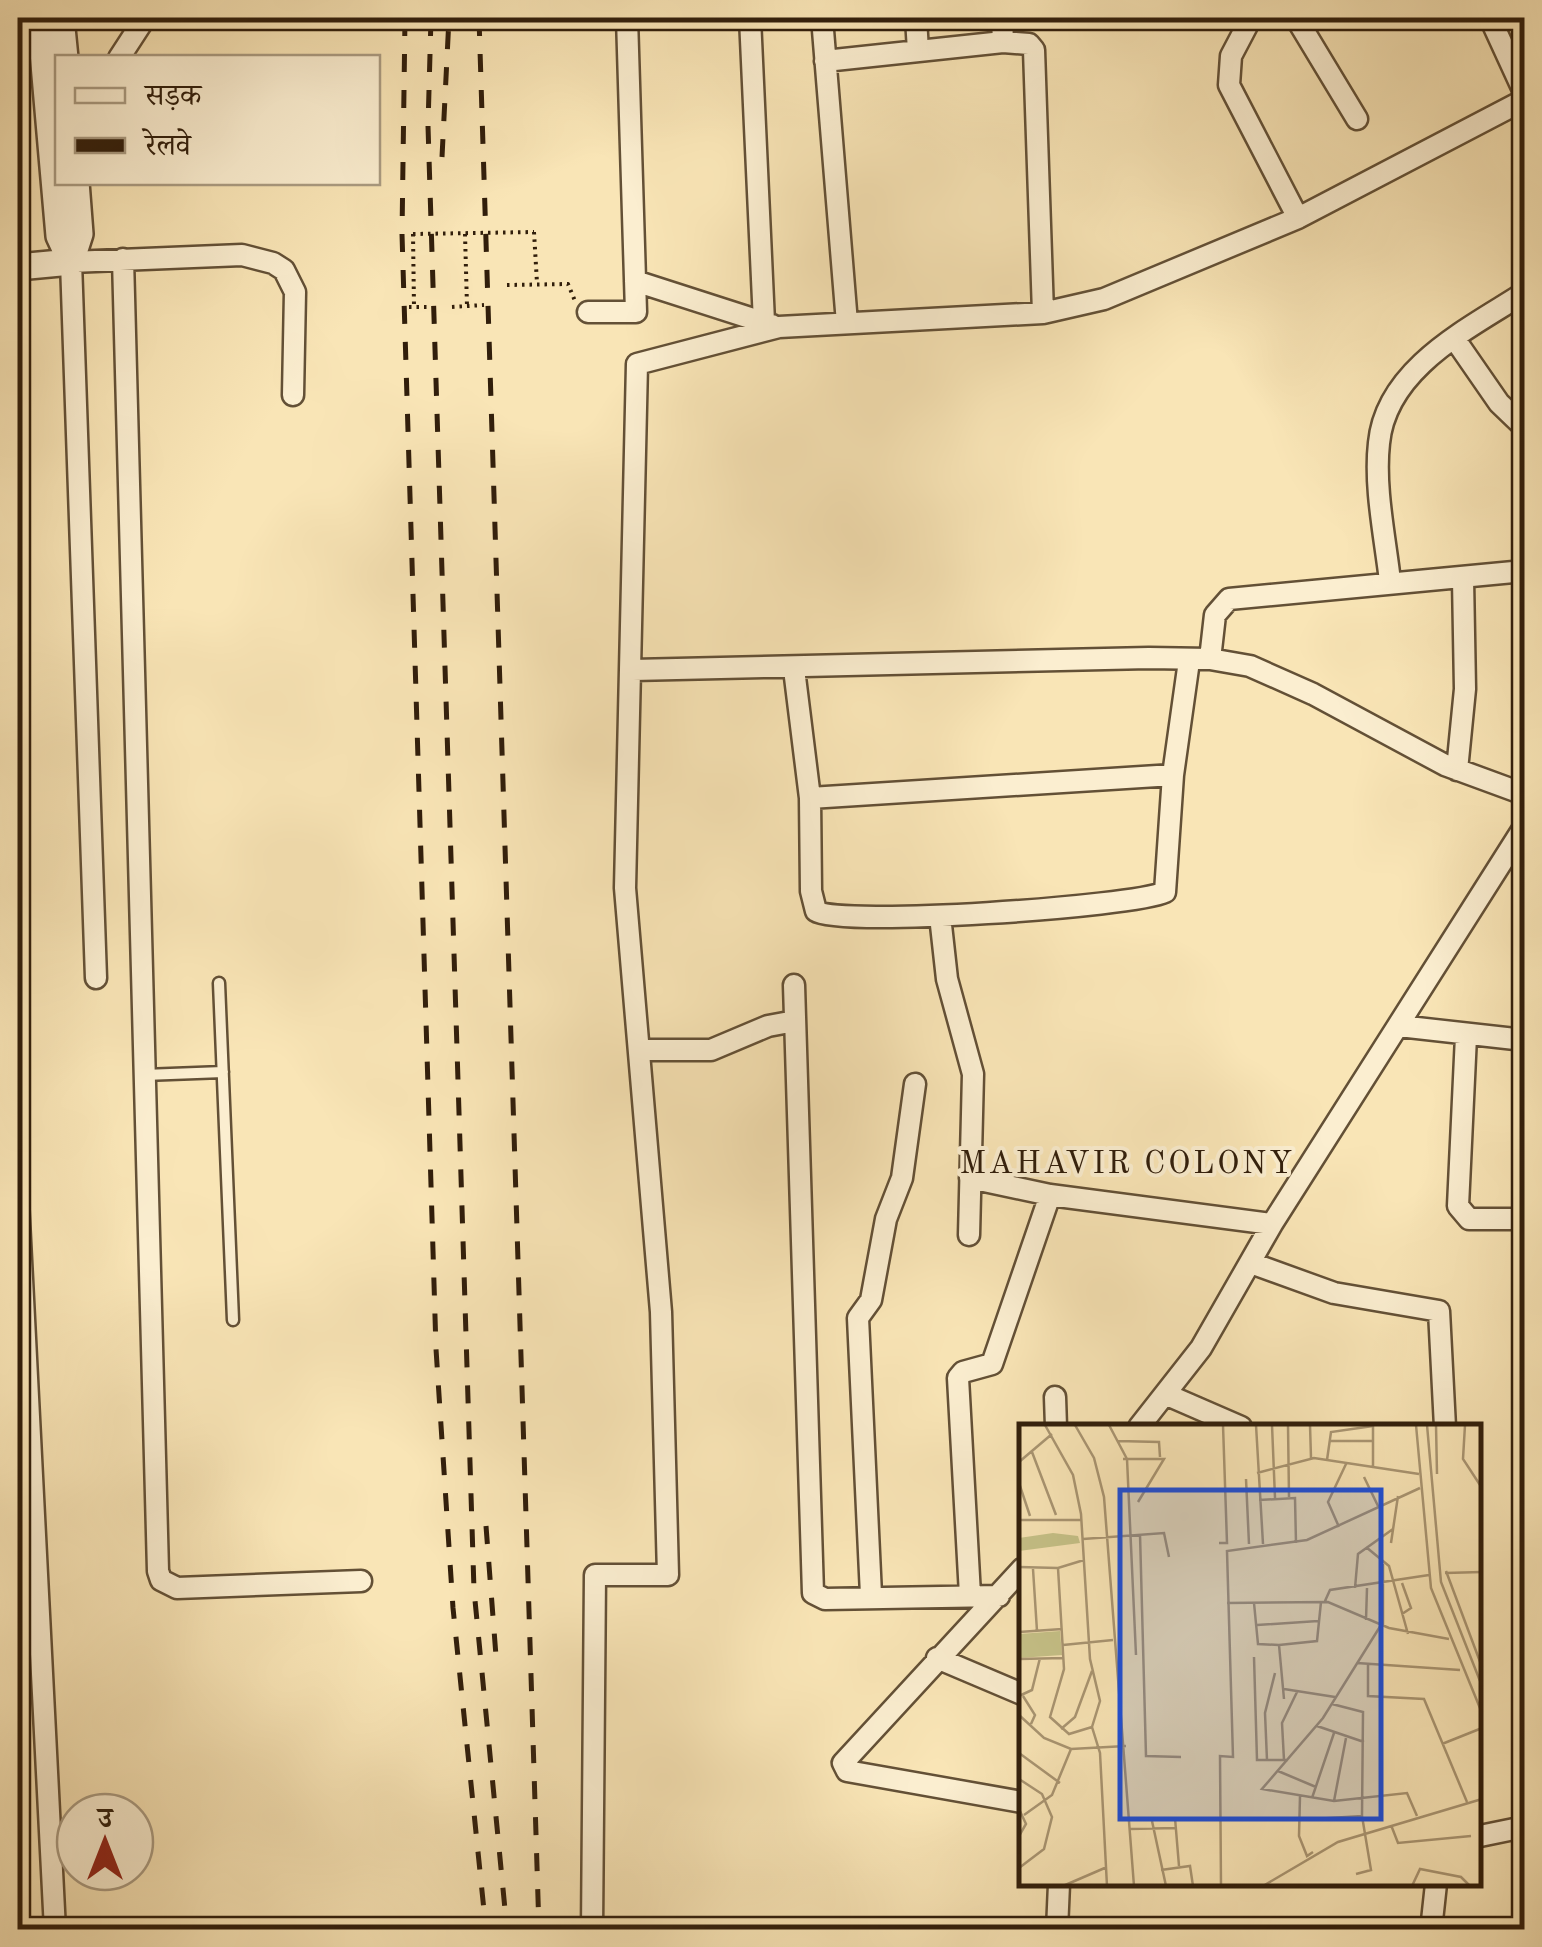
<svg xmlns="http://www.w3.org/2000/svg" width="1542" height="1947" viewBox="0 0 1542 1947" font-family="'Old Standard TT','Noto Serif Devanagari',serif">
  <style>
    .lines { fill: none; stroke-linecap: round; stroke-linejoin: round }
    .service-casing { stroke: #635036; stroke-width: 15 }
    .minor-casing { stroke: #635036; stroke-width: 25 }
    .tertiary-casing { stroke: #635036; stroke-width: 30 }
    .path { stroke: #311e0b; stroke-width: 4; stroke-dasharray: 2.5 5; stroke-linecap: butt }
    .service { stroke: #fbeed0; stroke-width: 10 }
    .minor { stroke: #fbeed0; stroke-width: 20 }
    .tertiary { stroke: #fbeed0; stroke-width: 25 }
    .rail { stroke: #311e0b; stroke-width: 5; stroke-dasharray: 18 18; stroke-linecap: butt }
    .path-bridge { stroke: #311e0b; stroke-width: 4; stroke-dasharray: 2.5 5; stroke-linecap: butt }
    .labels { text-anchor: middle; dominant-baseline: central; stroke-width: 8; stroke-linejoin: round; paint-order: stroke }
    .neighbourhood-label { font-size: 32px; letter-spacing: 2.5px; fill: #311e0b; stroke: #fbeed0 }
    .inset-road { fill: none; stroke: #a99572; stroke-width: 2.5 }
    .view { fill: #1d4ed8; fill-opacity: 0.15; stroke: #1d4ed8; stroke-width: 5 }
    .inset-edge { fill: none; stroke: #311e0b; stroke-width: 5 }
  </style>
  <rect width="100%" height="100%" fill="#f9e5b6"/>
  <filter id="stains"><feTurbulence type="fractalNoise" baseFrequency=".002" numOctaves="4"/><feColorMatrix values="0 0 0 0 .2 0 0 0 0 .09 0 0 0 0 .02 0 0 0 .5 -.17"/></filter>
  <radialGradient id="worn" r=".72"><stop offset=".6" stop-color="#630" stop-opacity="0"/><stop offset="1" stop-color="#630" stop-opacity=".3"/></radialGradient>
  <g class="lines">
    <defs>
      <path id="service" d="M219,983L233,1320
        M144,1075L223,1072"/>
      <path id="minor" d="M750,18L764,322
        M822,18L847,323
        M916,18L918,51
        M1002,18L1003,42
        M1251,18L1231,56L1229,85L1298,218
        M1296,18L1357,119
        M1490,18L1524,92
        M119,58L145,18
        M825,61L1003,42L1029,44L1034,50L1043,313
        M123,259L158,1571L161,1580L177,1588L361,1581
        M635,281L772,325
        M588,312H636L627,18
        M1454,338L1499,403L1524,427
        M1390,581C1385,537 1374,487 1379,443C1386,368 1470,328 1524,293
        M1210,659L1215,615L1229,599L1524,571
        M794,669L810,798L811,891L816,911C840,927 1133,907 1165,892L1173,775L1189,661
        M633,670L1149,658L1210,659L1250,666L1313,694L1445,765L1524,794
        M1457,770L1465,689L1463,579
        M810,798L1173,775
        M940,916L947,979L973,1074L969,1235
        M96,978L71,262L242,255L273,263L284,270L295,292L293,395
        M794,985L813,1593L825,1599L999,1596
        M1399,1026L1524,1040
        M1466,1036L1458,1206L1469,1219H1524
        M639,1050H711L768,1026L795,1021
        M970,1178L1050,1195L1272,1224
        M18,1200L55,1930
        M1251,1263L1334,1293L1439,1311L1445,1427
        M1165,1394L1241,1427
        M1055,1397L1056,1427
        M1139,1427L1201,1348L1272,1224L1524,827
        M1022,1569L843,1763L847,1771L1022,1802
        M871,1595L858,1318L871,1300L886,1219L902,1178L915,1084
        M970,1595L958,1378L963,1372L992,1364L1050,1195
        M937,1658L1022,1694
        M1480,1836L1524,1827
        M592,1930L595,1575H668L661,1312L625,888L637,364L779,327L1043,313L1104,299L1298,218L1524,100
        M1057,1930L1059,1884
        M1431,1930L1436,1884"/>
      <path id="tertiary" d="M40,18L59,236L71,262
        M61,18L65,58
        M71,262L80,234L76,182
        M18,267L71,262"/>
    </defs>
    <!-- service casing -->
    <use href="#service" class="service-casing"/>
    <!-- minor casing -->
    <use href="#minor" class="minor-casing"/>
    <!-- tertiary casing -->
    <use href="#tertiary" class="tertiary-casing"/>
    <!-- path -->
    <path class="path" d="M534,232L537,283
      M413,234L414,307
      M465,234L467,306
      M507,285L568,284L575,301
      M409,307H429
      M452,307L484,305"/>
    <!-- service -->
    <use href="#service" class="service"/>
    <!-- minor -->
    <use href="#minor" class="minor"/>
    <!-- tertiary -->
    <use href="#tertiary" class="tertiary"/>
    <!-- rail -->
    <path class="rail" d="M405,18L402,234L436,1349L453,1608L486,1930
      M431,18L428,126L474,1590L507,1930
      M479,18L539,1930
      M442,157L449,18
      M486,1526L496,1656"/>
    <!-- path-bridge -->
    <path class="path-bridge" d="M413,234L534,232"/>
  </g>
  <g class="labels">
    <!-- neighbourhood labels -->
    <g class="neighbourhood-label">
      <text x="1127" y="1165">MAHAVIR COLONY</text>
    </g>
  </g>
  <!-- overview -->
  <g transform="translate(1019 1424)">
    <rect width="462" height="462" fill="#f9e5b6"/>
    <path d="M34,109L59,112L61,119L0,127V114ZM41,207L43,231L0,234V210Z" fill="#c6c288"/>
    <path class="inset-road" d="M26,1L54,51L62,90L71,235L81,277L73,303L81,329L88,462M56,1L75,34L85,73L115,462M90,1L108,35L117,231M237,1L244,120M253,1L256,74M269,1L270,73M291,1L292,34M397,1L412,164L463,289M408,1L422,158L463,262M417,1L418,50M446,1L444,35L463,64M99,17L140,18L141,33M311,17H355M13,28L37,91M104,35H145L119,78M308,36L312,8L354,2V43M0,38L33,10M238,49L295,34L400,50M345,53L359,82M227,55L230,120M0,59L11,92M240,76L276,74L277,119M0,96H62M320,103L309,78L327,40M121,110L127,332L162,333M64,115L145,109L150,133M200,119H208L204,1M372,119L379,72M347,123L370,142L389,210M364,140V202M0,143L39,144L65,136M39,144L45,245L31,293L50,310L73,303M14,145L18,207M427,147L463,243M426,149L463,148M336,164L339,130L374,105M306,177L311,166L410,151M208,179L309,178L370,204L430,215M235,179L239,220L260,221L298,217L302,178M383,190L392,184L383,159M347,196L348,164M238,201L299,197M362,201L304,294L243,365L315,377L388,369L398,392M0,208L43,205M44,221L94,216M260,221L265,275M235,233L238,336H269M0,235L45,234M338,239L441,246M349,241V272L405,275L448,378M265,265L316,273M0,272L13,266L21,234M4,272L16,291L12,300M313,280L344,288L343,392L352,446L337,450M0,291L25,314L52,325L107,322M298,302L345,318M42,305L56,293L73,247M423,320L463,304M0,329L41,359M248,336L246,289L256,249M265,336L263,299L278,268M259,347L297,363M0,355L23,370L33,393L25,425L0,444M281,372L280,412L288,432L294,428M293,374L315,309M315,377L327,314M0,385L7,400L0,412M5,391L33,371L52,325M156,394L160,442M279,396L343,392M133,397L147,462M372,401L379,419L452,412M110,405L157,404M142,446L171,442L174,462M44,462L88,443M202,462L201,332L214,333L208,127L288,116L401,64M244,462L319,418L463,375M393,462L401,445L442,453L451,462"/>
    <path class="view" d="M101,66H362V395H101Z"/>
    <rect width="462" height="462" class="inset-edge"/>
  </g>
  <!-- margin -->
  <rect width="1542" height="1947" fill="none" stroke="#f9e5b6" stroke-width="60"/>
  <rect x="20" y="20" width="1502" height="1907" fill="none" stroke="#311e0b" stroke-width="5"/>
  <rect x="30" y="30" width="1482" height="1887" fill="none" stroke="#311e0b" stroke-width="2.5"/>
  <!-- legend -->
  <rect x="55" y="55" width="325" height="130" fill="#fbeed0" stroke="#aa9b81" stroke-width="2.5"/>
  <rect x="75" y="88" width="50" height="15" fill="#fbeed0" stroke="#aa9b81" stroke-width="2.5"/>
  <text x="145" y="105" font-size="30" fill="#311e0b">सड़क</text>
  <rect x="75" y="138" width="50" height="15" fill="#311e0b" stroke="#aa9b81" stroke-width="2.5"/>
  <text x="145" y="155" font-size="30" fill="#311e0b">रेलवे</text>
  <!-- north arrow -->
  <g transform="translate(105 1842)"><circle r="48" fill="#fbeed0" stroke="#aa9b81" stroke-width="2.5"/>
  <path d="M0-8L18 38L0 25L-18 38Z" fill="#8f2418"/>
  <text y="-15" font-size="28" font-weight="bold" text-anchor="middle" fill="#311e0b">उ</text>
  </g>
  <rect width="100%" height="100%" filter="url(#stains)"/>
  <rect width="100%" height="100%" fill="url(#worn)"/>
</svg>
